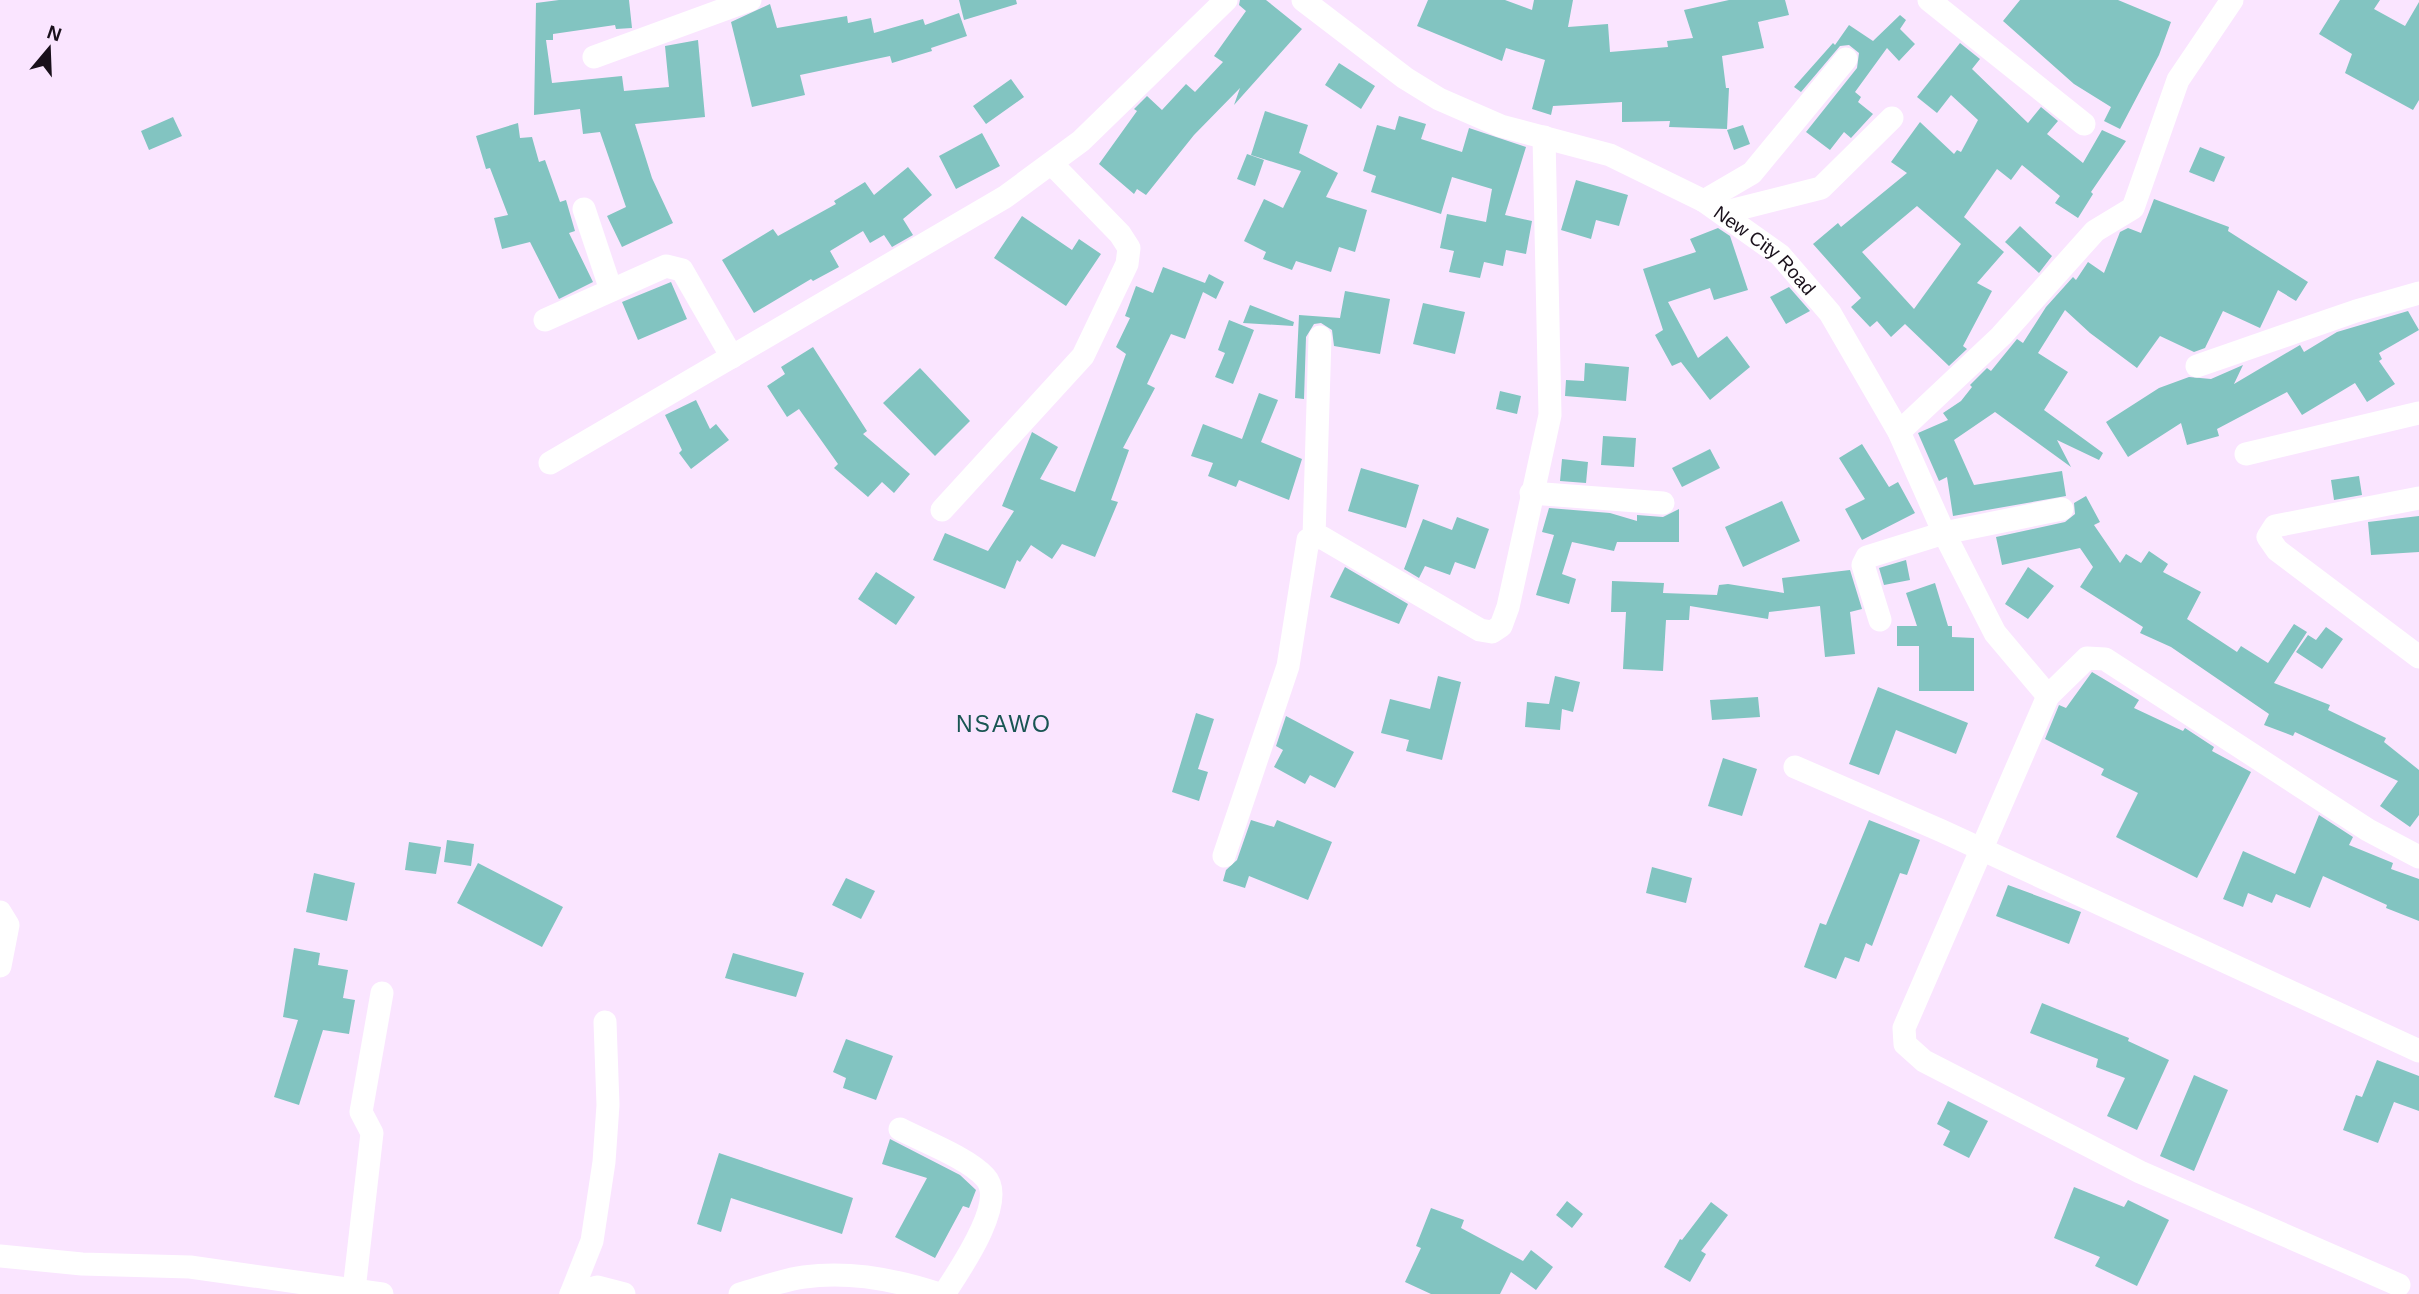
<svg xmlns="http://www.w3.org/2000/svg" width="2419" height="1294" viewBox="0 0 2419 1294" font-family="Helvetica,sans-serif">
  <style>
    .building { fill: #82c4c1; fill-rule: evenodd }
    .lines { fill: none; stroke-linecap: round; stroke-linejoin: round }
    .street { stroke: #fff; stroke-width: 23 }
    .labels { text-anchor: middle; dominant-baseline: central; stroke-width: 5; stroke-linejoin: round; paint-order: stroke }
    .street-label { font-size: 19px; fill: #19101b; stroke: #fae5ff }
    .quarter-label { font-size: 23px; letter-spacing: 2px; fill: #195553; stroke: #fae5ff }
  </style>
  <rect width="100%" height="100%" fill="#fae5ff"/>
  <!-- building -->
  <path class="building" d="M559,0H629L632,28L616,29L615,25L553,34V40H546L552,83L622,76L624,91L669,87L665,46L698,40L705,117L635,124L652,178L673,223L622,247L607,216L626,207L600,132L583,134L580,109L534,115L536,3Z
    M959,0H1016L1017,4L964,20Z
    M1240,0H1266L1302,29L1234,105L1240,88L1194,135L1146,195L1137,189L1134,194L1099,164L1137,111L1134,109L1147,96L1162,110L1186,84L1195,92L1223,62L1214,56L1246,11L1239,5Z
    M1428,0H1505L1532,10L1534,0H1573L1568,27L1608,24L1610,52L1668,47L1667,41L1693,38L1684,10L1729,0H1785L1789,15L1758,22L1764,48L1722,56L1726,88H1729L1727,129L1669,127L1670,121L1622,122V102L1553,106L1551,115L1532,109L1545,60L1506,48L1502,61L1417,26Z
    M2020,0H2118L2171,22L2159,55L2120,129L2104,121L2111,107L2074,84L2003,21Z
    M2340,0H2380L2374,9L2405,26L2419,2V100L2413,110L2345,73L2352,54L2319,34Z
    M770,4L777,28L847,16L848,23L871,18L874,33L923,19L925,25L959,13L967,36L931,48L932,51L892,63L890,56L800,75L805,95L752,107L731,22Z
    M1900,15L1906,20L1900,29L1915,44L1899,61L1887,48L1855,92L1861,97L1858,102L1873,114L1851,138L1844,132L1830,150L1806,132L1857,68L1859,53L1849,45L1840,46L1801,92L1794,87L1833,43L1835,45L1849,25L1873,41Z
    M1960,43L1980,59L1972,69L2028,123L2041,107L2058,121L2047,134L2083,163L2102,130L2126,141L2091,192L2093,194L2078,218L2055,203L2060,196L2022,165L2011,180L1997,169L1964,217L2004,252L1977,283L1992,291L1963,346L1967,349L1949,366L1905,324L1891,337L1877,321L1870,327L1851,307L1861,298L1813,244L1838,223L1841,227L1907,173L1891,162L1920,122L1954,154L1957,150L1961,152L1978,120L1951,95L1937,113L1917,97ZM1917,206L1961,244L1914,309L1862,252Z
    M1339,63L1375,86L1361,109L1325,85Z
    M1011,79L1024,97L986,124L973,106Z
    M1265,111L1308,125L1299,153L1338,173L1326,197L1367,210L1355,252L1339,247L1331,272L1296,261L1292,270L1263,259L1266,252L1244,241L1264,199L1283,208L1301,171L1251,155Z
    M1399,116L1426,124L1421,139L1462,152L1469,128L1526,147L1505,215L1532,221L1526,254L1506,250L1503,266L1484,262L1480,278L1449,272L1454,251L1440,248L1447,214L1486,222L1492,189L1452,177L1441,214L1371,192L1376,176L1363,171L1377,125L1395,130Z
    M173,117L182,136L149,150L141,131Z
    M518,123L520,138L532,137L539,162L545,160L560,202L566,200L575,231L569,233L593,282L559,299L530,242L502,249L494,218L508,215L490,168L486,169L476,136Z
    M1743,125L1750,144L1734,150L1727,130Z
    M982,133L1000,166L956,189L939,156Z
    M2200,147L2225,157L2214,182L2189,172Z
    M1247,154L1264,160L1255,186L1237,179Z
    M908,167L932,195L903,219L913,235L892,247L884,235L870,243L863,231L830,251L839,267L813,281L811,279L754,313L722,260L773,229L778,236L836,204L834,201L865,182L874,195Z
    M1576,180L1628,195L1619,226L1596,220L1591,239L1561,230Z
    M2154,199L2229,227L2228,231L2308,282L2296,301L2278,290L2260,328L2223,311L2205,348L2194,352L2160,336L2137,368L2090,333L2065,310L2038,353L2068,372L2044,410L2103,453L2099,460L2057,440L2071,467L1995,412L1954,440L1974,485L2062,471L2066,496L1953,516L1947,477L1939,481L1918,433L1948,420L1943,413L1961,401L1972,387L1970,385L1987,368L1991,371L2017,339L2023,343L2046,307L2073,277L2076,280L2088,262L2104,273L2120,232L2128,228L2141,233Z
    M1022,216L1072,250L1079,239L1101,254L1066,306L994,258Z
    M2020,226L2052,256L2039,273L2005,242Z
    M1718,228L1730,236L1748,290L1714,300L1710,288L1668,302L1698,358L1727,336L1750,367L1710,400L1681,362L1672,366L1655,335L1663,330L1643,269L1696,252L1690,239Z
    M1163,267L1205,283L1209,274L1224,282L1216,299L1203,292L1185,339L1171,334L1147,384L1155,388L1123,448L1129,450L1111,500L1118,502L1095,557L1062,544L1052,559L1031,545L1020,562L1017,560L1005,589L933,560L945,533L988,551L1014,511L1002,506L1032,432L1058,447L1040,479L1075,492L1126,354L1116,347L1130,318L1125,316L1136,286L1153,293Z
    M671,282L687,319L638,340L622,302Z
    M1789,287L1810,311L1786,324L1770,297Z
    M1345,291L1390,299L1380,354L1334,346L1332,330L1321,323L1314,324L1306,337L1304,399L1295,398L1299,315L1340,318Z
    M1423,303L1465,312L1455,354L1413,344Z
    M1250,305L1294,322L1293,326L1243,323Z
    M2408,311L2419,330L2379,353L2382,359L2379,361L2395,384L2367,402L2355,383L2302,415L2287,392L2217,429L2219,436L2187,445L2181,423L2128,457L2106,422L2159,388L2189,377L2211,379L2243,365L2234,384L2300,345L2304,352L2337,332Z
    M1229,320L1254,330L1233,384L1215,377L1225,353L1218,350Z
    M813,347L867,431L863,434L910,474L894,493L882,482L868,497L834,468L838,464L799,409L787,417L767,386L785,374L781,367Z
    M1585,363L1629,367L1626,401L1565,396L1566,380L1584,381Z
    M920,368L970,421L935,456L883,403Z
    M1500,391L1521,396L1517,414L1496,409Z
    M1259,393L1278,400L1261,442L1302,459L1289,500L1239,480L1236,487L1208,476L1213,463L1191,456L1203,424L1242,439Z
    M696,400L710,429L716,424L729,440L691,469L679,453L682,450L665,415Z
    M1603,436L1636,438L1634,467L1601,465Z
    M1862,444L1889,487L1898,482L1915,513L1862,540L1845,509L1865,499L1839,458Z
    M1710,449L1720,468L1682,487L1672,468Z
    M1562,459L1588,462L1586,483L1560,481Z
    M1361,468L1419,485L1406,528L1348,511Z
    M2359,476L2362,495L2334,500L2331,480Z
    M2086,496L2100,522L2094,525L2120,563L2126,554L2141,563L2149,551L2168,564L2163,572L2201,592L2187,619L2237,652L2241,646L2268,663L2294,624L2307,632L2274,683L2330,705L2328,710L2386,738L2384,742L2419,770V815L2410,827L2380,806L2398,781L2295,732L2293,736L2264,725L2269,714L2171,647L2140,633L2143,627L2080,587L2093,567L2080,548L2002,565L1996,537L2065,522L2075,514L2074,503Z
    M1782,501L1800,541L1743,567L1725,527Z
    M1549,508L1610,513L1637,521V515L1663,517L1679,509V542H1617L1614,551L1572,542L1562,574L1576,579L1569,604L1536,595L1554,535L1542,532Z
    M2419,516V552L2371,555L2368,522Z
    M1457,517L1489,529L1475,569L1455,562L1450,575L1425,566L1419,578L1404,569L1423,519L1452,530Z
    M1906,560L1910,580L1884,585L1879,568Z
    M1345,567L1408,604L1399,624L1330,597Z
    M2028,567L2054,586L2028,619L2005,604Z
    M1850,570L1862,609L1850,612L1855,654L1825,657L1820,606L1769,612L1768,619L1690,606L1689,620H1666L1663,671L1623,669L1626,612H1611L1612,581L1664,583L1663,593L1717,595L1719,585L1728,584L1784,593L1782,578Z
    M876,572L915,597L896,625L858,599Z
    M1935,583L1948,626H1952V637L1974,638V691H1919V646H1897V626H1917L1906,593Z
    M2326,627L2343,639L2322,669L2296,652L2308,635L2316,640Z
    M2092,672L2139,700L2134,708L2183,731L2185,728L2214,747L2212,751L2251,772L2197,878L2116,837L2138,793L2101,775L2104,769L2045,739L2059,705L2066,708Z
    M1438,676L1461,682L1442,760L1406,751L1409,740L1381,733L1390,699L1430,709Z
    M1555,676L1580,682L1573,712L1562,709L1560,730L1525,727L1527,702L1549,704Z
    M1878,687L1968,723L1956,754L1896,730L1879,775L1849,764Z
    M1758,697L1760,717L1712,720L1710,700Z
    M1196,713L1214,719L1198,769L1208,772L1199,801L1172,792Z
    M1286,716L1354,752L1335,788L1310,775L1305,784L1274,767L1283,750L1276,746Z
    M1723,758L1757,769L1742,816L1708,806Z
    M2319,815L2353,837L2349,845L2393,863L2391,869L2419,879V921L2386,908L2387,905L2323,876L2310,908L2276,894L2272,903L2248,893L2243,907L2223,899L2243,851L2295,874Z
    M1251,820L1274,827L1277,820L1332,842L1308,900L1249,876L1245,888L1223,881L1226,870L1237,860Z
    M1869,820L1920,840L1907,875L1900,873L1872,946L1866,943L1859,962L1845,957L1836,979L1804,967L1820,923L1826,925Z
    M447,840L474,844L471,866L444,862Z
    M409,842L441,847L436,874L405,870Z
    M478,863L563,907L542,947L457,903Z
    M1652,867L1692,878L1686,903L1646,893Z
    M314,873L355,883L347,921L306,912Z
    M846,878L875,891L861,919L832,905Z
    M2008,885L2081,912L2069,944L1996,916Z
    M294,948L320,953L318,965L348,970L343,998L355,1000L349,1034L323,1030L299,1105L274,1097L298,1020L283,1017Z
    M733,953L804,973L796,997L725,978Z
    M2042,1003L2129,1038L2128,1041L2169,1060L2137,1130L2107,1116L2125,1078L2096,1067L2098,1059L2030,1033Z
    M846,1039L893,1056L876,1100L843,1088L846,1078L833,1072Z
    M2377,1060L2419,1076V1111L2394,1102L2378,1143L2343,1130L2356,1095L2362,1097Z
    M2194,1075L2228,1090L2194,1171L2160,1156Z
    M1948,1101L1988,1121L1969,1158L1943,1145L1950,1131L1937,1124Z
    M890,1139L960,1175L976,1190L969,1208L963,1206L935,1258L895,1237L927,1178L882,1164Z
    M719,1153L853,1198L842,1234L731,1198L721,1232L697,1224Z
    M2074,1187L2124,1207L2128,1200L2169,1220L2137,1286L2095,1266L2100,1257L2054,1238Z
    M1567,1201L1583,1214L1572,1228L1556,1215Z
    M1711,1202L1728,1215L1701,1251L1706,1254L1690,1282L1664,1267L1680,1239L1682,1240Z
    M1431,1208L1464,1220L1461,1228L1523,1261L1531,1250L1553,1267L1536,1290L1511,1272L1500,1294H1431L1405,1282L1421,1248L1416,1246Z"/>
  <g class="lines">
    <!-- street -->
    <g class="street">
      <path id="s1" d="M1303,0L1405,78L1439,99L1501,126L1610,155L1704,201L1780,255L1830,313L1899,432L1944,533L1995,633L2048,696"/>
      <path d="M1929,0L2084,124"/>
      <path d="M594,57L750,0"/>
      <path d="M1704,201L1752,173L1846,59"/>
      <path d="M584,209L611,290"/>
      <path d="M1722,213L1821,188L1892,118"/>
      <path d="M545,320L666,266L682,270L732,357"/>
      <path d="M2197,366L2356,311L2419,293"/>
      <path d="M1899,432L2001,336L2095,231L2133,208L2178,80L2232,0"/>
      <path d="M2246,454L2419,413"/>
      <path d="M550,463L1005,197L1081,141L1226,0"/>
      <path d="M1531,493L1663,503"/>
      <path d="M2419,498L2275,526L2268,537L2277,550L2419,657"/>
      <path d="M942,510L1083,356L1127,264L1129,248L1120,234L1052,164"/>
      <path d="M1314,537L1320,337"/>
      <path d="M1880,620L1863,565L1867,557L1944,533L2062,509"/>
      <path d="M1795,767L1942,831L2419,1051"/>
      <path d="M1224,856L1288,666L1308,540L1321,537L1480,630L1492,632L1501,626L1508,607L1550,415L1544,137"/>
      <path d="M0,912L8,925L0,966"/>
      <path d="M900,1129C923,1141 968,1158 985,1177C1008,1201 959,1271 944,1294"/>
      <path d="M0,1256L82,1264L190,1267L382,1294"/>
      <path d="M2399,1285L2140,1172L1924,1061L1905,1044L1904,1028L2048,696L2087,658L2105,659L2368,830L2419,857"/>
      <path d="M354,1290L372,1133L361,1112L382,993"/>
      <path d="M571,1294L592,1241L604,1162L608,1105L605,1022"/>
      <path d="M571,1294L597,1287L624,1294"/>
      <path d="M740,1294C761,1288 782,1280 804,1277C848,1271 897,1280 939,1294"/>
    </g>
  </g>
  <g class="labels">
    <!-- street labels -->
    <g class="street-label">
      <text stroke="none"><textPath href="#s1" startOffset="532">New City Road</textPath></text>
    </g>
    <!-- quarter labels -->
    <g class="quarter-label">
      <text x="1004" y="724">NSAWO</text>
    </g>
  </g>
  <!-- north arrow -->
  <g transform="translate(49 49) rotate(19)" stroke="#fae5ff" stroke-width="5" paint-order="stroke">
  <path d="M0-5L12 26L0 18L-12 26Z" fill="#19101b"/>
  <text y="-10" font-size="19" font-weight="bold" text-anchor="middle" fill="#19101b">N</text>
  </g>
</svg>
